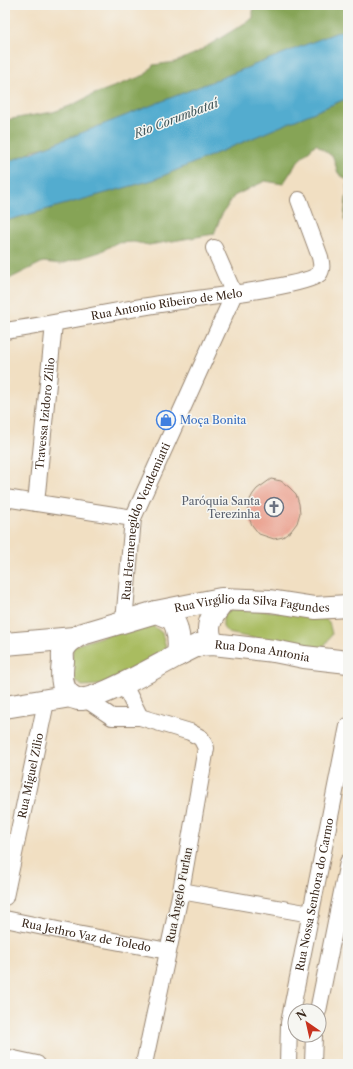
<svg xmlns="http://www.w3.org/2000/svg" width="353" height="1069" viewBox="0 0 353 1069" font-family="'Libre Caslon Text',serif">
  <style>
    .green { fill: #a9bc60; stroke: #72733f }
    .forest { fill: #86a456; stroke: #60673a }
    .water { fill: #52accf; stroke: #466b76 }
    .building { fill: #eba493 }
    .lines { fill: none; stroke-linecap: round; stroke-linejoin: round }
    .street-casing { stroke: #968470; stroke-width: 18 }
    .secondary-casing { stroke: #968470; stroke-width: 24 }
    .street { stroke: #fff; stroke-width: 16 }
    .secondary { stroke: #fff; stroke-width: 22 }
    .labels { text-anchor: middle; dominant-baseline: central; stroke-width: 3; stroke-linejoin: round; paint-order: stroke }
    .street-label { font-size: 11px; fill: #3b2a1e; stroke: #f6f6f2 }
    .shop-label { font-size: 11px; fill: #366cbe; stroke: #f6f6f2; text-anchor: start }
    .worship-label { font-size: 11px; fill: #5b616d; stroke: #f6f6f2; text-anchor: end }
    .water-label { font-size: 12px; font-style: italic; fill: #43585c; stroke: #f6f6f2 }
  </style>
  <rect width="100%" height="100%" fill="#f6f6f2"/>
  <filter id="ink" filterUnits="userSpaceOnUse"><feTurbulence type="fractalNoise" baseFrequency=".025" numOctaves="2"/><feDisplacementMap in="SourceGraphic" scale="8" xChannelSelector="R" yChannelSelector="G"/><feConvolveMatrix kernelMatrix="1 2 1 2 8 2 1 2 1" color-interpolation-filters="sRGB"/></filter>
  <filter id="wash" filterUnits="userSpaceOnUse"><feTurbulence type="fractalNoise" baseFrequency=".012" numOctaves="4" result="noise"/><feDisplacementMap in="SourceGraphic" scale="16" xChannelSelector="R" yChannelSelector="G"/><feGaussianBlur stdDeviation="0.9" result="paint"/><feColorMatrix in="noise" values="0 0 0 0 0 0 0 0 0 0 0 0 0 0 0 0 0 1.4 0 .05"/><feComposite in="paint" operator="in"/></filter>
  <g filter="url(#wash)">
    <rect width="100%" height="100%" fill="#f1dfc2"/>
    <!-- green -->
    <path class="green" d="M232,609L320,614L329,622L332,634L325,645L314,651L228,633L223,627V616Z
      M138,625H152L162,633L166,647L158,660L100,685L82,686L71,676L73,646Z"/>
    <!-- forest -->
    <path class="forest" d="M253,5H348V52L55,145L33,150L20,160L5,163V120L53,112L70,106L92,95L145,75L153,65L175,62L196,53L253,18Z
      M348,87V225L344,219L348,181L338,173L333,157L316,144L298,161L283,184L265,181L234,196L221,216L214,234L149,245L134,242L116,243L100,252L61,264L43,262L5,281V210Z"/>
    <!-- water -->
    <path class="water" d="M348,28V98L153,180L5,221V163Z"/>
    <g id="blocks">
      <!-- building -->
      <path class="building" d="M271,479L281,481L289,487L296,494L299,504L300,513L297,523L291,531L283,537L274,539L259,534L252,525L248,516V503L253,494L257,489Z"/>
    </g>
  </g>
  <g filter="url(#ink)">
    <use href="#blocks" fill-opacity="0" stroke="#968470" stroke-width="1"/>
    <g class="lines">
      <defs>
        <g id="street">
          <path id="s1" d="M5,331C59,323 113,311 167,303C192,299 305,287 319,274C323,269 321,262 320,257L299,200"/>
          <path d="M5,498L133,518"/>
          <path id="s2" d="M36,503L54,324"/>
          <path id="s3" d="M124,622L133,518L234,294L214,248"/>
          <path d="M119,685L127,691L140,717"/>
          <path d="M84,698L112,717H140L190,732L201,738L206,748L181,891L144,1064"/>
          <path d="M181,891L311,914"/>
          <path id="s4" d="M5,897L46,702"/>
          <path id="s5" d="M5,919L77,934L168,951"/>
          <path d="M318,1011L348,862"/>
          <path d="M5,1057L37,1064"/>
          <path id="s6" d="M288,1064L289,1023L348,726"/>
          <path d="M313,1064L314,1035"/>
        </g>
        <g id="secondary">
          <path d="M156,612L173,619C179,631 180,642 178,655C161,664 95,702 78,699C60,695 61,675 63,661C63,658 62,652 64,649C67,642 76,637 82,634Z"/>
          <path id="s7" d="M156,612L221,599L270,601L315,608L348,606"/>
          <path d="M5,644L74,638"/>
          <path d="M213,644C203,625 213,614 226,599"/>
          <path id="s8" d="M178,655L198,645L213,644L274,651L304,657L348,662"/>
          <path d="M5,707L71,696"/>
        </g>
      </defs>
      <!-- street casing -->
      <use href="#street" class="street-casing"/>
      <!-- secondary casing -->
      <use href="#secondary" class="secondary-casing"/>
      <!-- street -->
      <use href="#street" class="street"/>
      <!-- secondary -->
      <use href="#secondary" class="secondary"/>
    </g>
  </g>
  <!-- icons -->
  <defs>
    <symbol id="shop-ring" viewBox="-11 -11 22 22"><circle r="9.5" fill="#f6f6f2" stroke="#3f7fe0" stroke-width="1.5"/><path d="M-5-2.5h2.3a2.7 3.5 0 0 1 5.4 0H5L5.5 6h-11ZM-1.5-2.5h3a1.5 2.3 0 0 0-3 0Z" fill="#3f7fe0"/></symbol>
    <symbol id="church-ring" viewBox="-11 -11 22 22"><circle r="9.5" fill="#f6f6f2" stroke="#6b7280" stroke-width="1.5"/><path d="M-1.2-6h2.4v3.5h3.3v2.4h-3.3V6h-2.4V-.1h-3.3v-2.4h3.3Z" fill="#6b7280"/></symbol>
  </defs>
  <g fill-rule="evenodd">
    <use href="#shop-ring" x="155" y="409" width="22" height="22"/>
    <use href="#church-ring" x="263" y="496" width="22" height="22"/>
  </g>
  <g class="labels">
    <!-- street labels -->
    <g class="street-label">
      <text stroke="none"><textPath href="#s1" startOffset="164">Rua Antonio Ribeiro de Melo</textPath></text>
      <text stroke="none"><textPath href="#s2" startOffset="90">Travessa Izidoro Zílio</textPath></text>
      <text stroke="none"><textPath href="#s3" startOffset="104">Rua Hermenegildo Vendemiatti</textPath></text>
      <text stroke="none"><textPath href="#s7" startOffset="97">Rua Virgílio da Silva Fagundes</textPath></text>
      <text stroke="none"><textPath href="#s8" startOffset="87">Rua Dona Antonia</textPath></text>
      <text stroke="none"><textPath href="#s4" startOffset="124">Rua Miguel Zilio</textPath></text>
      <text transform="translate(179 895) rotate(-79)">Rua Ângelo Furlan</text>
      <text stroke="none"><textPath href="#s6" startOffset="172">Rua Nossa Senhora do Carmo</textPath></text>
      <text stroke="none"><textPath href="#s5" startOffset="83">Rua Jethro Vaz de Toledo</textPath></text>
    </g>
    <!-- shop labels -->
    <g class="shop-label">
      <text x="180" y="420">Moça Bonita</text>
    </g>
    <!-- worship labels -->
    <g class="worship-label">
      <text x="260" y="501">Paróquia Santa<tspan x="260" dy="13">Terezinha</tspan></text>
    </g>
    <!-- water labels -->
    <g class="water-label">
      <text transform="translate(176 118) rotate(-21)">Rio Corumbataí</text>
    </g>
  </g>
  <!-- margin -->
  <rect width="353" height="1069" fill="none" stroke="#f6f6f2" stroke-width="20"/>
  <!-- north arrow -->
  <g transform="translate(307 1023) rotate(326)"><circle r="19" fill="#f6f6f2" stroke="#aba49d"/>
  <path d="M0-3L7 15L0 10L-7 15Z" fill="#c8321e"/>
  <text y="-6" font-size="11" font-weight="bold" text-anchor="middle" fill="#3b2a1e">N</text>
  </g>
</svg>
